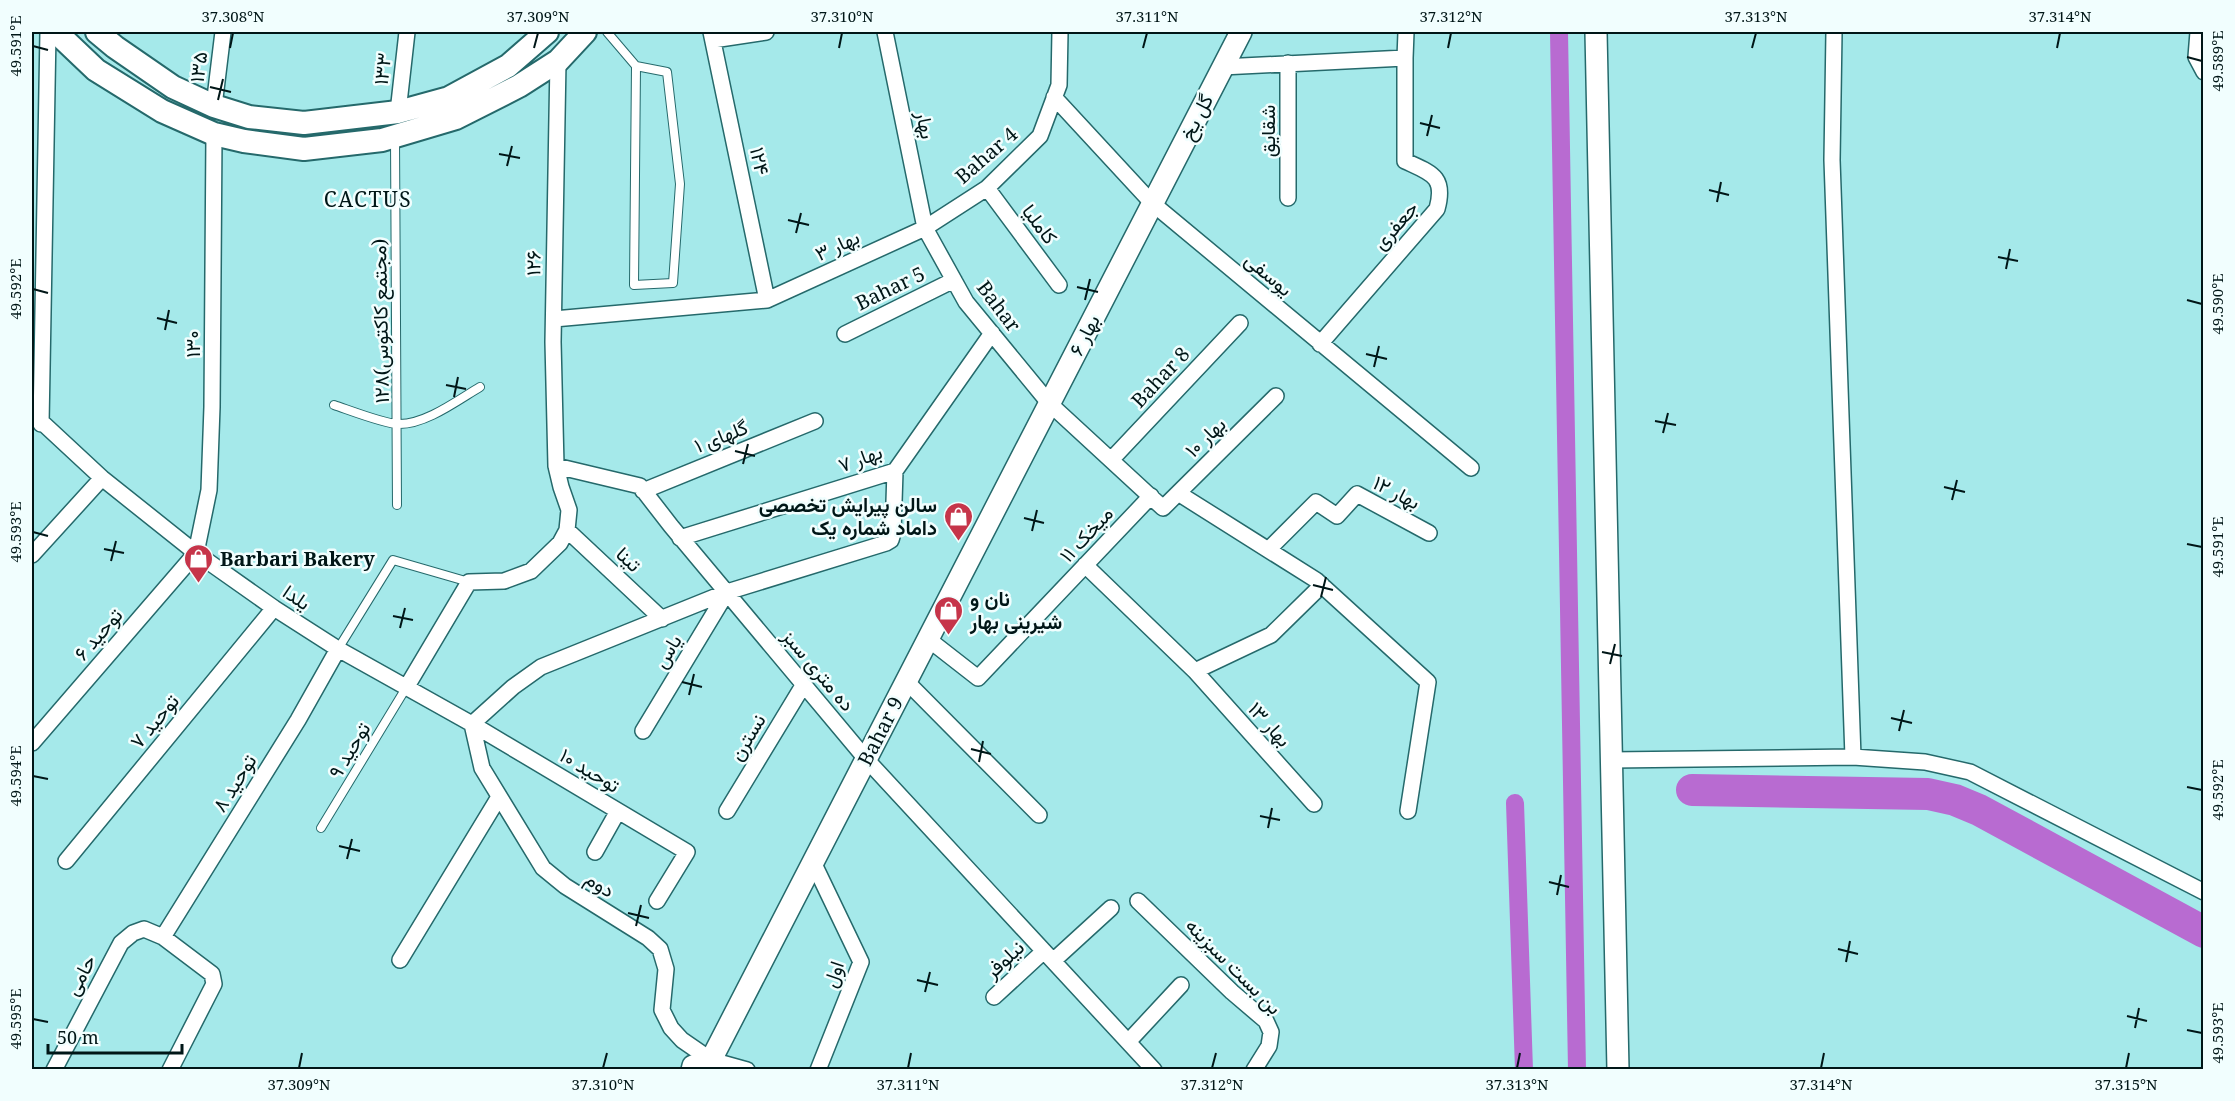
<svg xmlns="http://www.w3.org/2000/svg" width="2235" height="1101" viewBox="0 0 2235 1101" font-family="'Noto Serif',Vazirmatn,serif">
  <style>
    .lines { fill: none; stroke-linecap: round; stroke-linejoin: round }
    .canal { stroke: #b86bd1; stroke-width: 18 }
    .river { stroke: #b86bd1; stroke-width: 32 }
    .lane-casing { stroke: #25696b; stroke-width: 10 }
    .street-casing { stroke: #25696b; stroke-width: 18 }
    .secondary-casing { stroke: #25696b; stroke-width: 24 }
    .primary-casing { stroke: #25696b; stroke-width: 26 }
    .lane { stroke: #fff; stroke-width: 8 }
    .street { stroke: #fff; stroke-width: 15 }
    .secondary { stroke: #fff; stroke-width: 21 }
    .primary { stroke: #fff; stroke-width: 22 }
    .ticks { fill: none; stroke: #001617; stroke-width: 2 }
    .labels { text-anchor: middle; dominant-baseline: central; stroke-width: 5; stroke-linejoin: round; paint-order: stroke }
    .street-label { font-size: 20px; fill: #001617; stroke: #f1fefe }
    .poi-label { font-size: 20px; font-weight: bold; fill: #001617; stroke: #f1fefe; text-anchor: start }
    .neighbourhood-label { font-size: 21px; letter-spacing: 1.5px; fill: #001617; stroke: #f1fefe }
    .neatline { fill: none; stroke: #001617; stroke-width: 2 }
    .ticks-label { font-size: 15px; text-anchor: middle; fill: #001617 }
  </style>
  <rect width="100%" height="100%" fill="#a5e9ea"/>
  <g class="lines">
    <!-- canal -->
    <path class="canal" d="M1559,32L1577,1070
      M1515,803L1524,1070"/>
    <!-- river -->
    <path class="river" d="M1692,790L1928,794L1955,800L1979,810L2204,932"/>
    <defs>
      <path id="lane" d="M607,32L636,66L667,72L680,184L673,283L634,285L636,66
        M395,138L397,505
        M334,405C349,410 385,424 398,424C425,425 458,400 480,387
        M338,649L393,560L469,582
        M321,828L406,688"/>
      <path id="street" d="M711,32L767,300
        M885,32L925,228L966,302L1049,403L1163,508L1276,396
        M1834,32L1832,160L1853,757
        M2198,32L2196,57L2204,72
        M713,40L766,32
        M1288,63V198
        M1222,67L1405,58L1406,32
        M1054,97L1152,203L1471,468
        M214,106L223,32
        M398,112L407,32
        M987,188L1059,285
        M554,319L767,300L925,228L987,188L1040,136L1059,85L1060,32
        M845,334L954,280
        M1320,344L1437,209C1446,176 1431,173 1405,161V58
        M32,413L102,478L196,553L274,608L338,649L472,724L687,852L657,901
        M41,424L48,32
        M1111,460L1240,323
        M556,466L640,486L671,526L866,759L1154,1070
        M643,491L815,421
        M1178,493L1316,580L1428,682L1408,811
        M567,530L662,619
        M680,538L895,471L992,333
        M1269,549L1316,502L1337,516L1357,494L1429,533
        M32,555L102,478
        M1085,565L1195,671L1314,804
        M928,639L978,678L1151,496
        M1195,671L1271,635L1322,585
        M906,681L1039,815
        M406,688L469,582L504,581L531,571L560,543L567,530L569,510L561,487L556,466L553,342L558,61
        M472,724L513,687L541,667L727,592L886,543L891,540L893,533L895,471
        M472,724L482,768L543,868L565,886L648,938L660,949L666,969L662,1010L671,1028L682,1040L711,1060L747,1070
        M643,731L727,592
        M32,743L196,553L209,490L212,407L214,134
        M1611,760L1853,757L1925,762L1970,772L2204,892
        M727,811L804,684
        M595,852L618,811
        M66,861L274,608
        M813,862L861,962L818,1070
        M1138,901L1232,992L1266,1021L1271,1032L1269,1046L1254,1070
        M163,937L298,720L338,649
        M400,960L499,797
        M1053,961L1111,908
        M994,997L1044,951
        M1128,1042L1181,985
        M54,1070L121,943L133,933L144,929L163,937L212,974L214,984L170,1070"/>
      <path id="secondary" d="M1596,32L1618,1070
        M692,1070L693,1066L711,1060
        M714,1070L711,1060L1241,32"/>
      <path id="primary" d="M56,32L96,70L162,111L214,134L244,141L304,149L382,140L456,118L519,86L558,61L585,32
        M97,32L115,47L173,87L214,106L249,117L304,123L398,112L449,98L508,66L547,32"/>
    </defs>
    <!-- lane casing -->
    <use href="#lane" class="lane-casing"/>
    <!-- street casing -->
    <use href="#street" class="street-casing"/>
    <!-- secondary casing -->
    <use href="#secondary" class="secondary-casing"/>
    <!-- primary casing -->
    <use href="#primary" class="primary-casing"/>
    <!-- lane -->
    <use href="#lane" class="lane"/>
    <!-- street -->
    <use href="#street" class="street"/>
    <!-- secondary -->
    <use href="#secondary" class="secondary"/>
    <!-- primary -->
    <use href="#primary" class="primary"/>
  </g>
  <!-- ticks -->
  <path class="ticks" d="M33,46L48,50M230,48L233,33M534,48L538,33M839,48L842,33M1143,48L1147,33M1448,48L1451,33M1752,48L1756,33M2057,48L2060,33M2187,57L2202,61M210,87L231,92M218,100L223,79M1420,123L1440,128M1427,136L1432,115M499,154L520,158M507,166L512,146M1709,190L1729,195M1717,202L1721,182M788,220L809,225M796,233L801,213M1998,257L2018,261M2006,269L2010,249M1077,287L1098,292M33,289L48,293M1085,300L1090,279M2187,300L2202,304M157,318L177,323M165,330L169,310M1366,354L1387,359M1374,367L1379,346M446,385L466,389M454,397L458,377M1655,421L1676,425M1663,433L1668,413M735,451L755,456M743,464L748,444M1944,487L1965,492M1952,500L1957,480M1024,518L1044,523M1032,531L1037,510M33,532L48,536M2187,544L2202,547M104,549L124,553M111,561L116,541M1313,585L1333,590M1321,597L1326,577M393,616L413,620M400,628L405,608M1602,652L1622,656M1610,664L1615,644M682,682L702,687M689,695L694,674M1891,718L1912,723M1899,731L1904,710M971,749L991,754M979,762L983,741M33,776L48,779M2187,787L2202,790M1260,816L1280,820M1268,828L1272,808M339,846L360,851M347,859L352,839M1549,882L1569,887M1557,895L1561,875M628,913L649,918M636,926L641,905M1838,949L1858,954M1846,962L1850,941M917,980L938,985M925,992L930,972M2127,1016L2147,1021M33,1019L48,1022M2135,1028L2139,1008M2187,1030L2202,1033M299,1068L302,1053M603,1068L607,1053M908,1068L911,1053M1212,1068L1216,1053M1517,1068L1520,1053M1821,1068L1824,1053M2126,1068L2129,1053"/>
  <!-- icons -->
  <defs>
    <symbol id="shop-pin" viewBox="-11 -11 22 30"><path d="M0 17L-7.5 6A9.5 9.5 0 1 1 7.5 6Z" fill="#c6354a" stroke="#f1fefe"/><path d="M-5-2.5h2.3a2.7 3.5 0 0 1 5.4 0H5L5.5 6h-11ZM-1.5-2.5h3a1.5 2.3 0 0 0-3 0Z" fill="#fff"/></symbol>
  </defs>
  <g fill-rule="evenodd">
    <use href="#shop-pin" x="942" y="500" width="33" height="45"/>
    <use href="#shop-pin" x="182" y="542" width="33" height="45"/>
    <use href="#shop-pin" x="932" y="594" width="33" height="45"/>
  </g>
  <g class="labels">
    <!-- street labels -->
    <g class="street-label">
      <text transform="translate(198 67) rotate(-83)">۱۳۵</text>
      <text transform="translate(382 69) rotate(-83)">۱۳۳</text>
      <text transform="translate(1196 117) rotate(-63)">گل یخ</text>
      <text transform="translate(926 125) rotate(79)">بهار</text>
      <text transform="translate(1267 131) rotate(-90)">شقایق</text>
      <text transform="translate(986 155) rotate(-41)">Bahar 4</text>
      <text transform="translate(760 161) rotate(78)">۱۲۴</text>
      <text transform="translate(1040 224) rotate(53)">کاملیا</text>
      <text transform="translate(1395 225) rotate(-49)">جعفری</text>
      <text transform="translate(837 245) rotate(-25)">بهار ۳</text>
      <text transform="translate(533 263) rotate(-89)">۱۲۶</text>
      <text transform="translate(1269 274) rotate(40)">یوسفی</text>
      <text transform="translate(890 288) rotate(-26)">Bahar 5</text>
      <text transform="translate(999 306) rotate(53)">Bahar</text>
      <text transform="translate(380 321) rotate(-91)">۱۲۸(مجتمع کاکتوس)</text>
      <text transform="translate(1084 335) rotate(-63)">بهار ۶</text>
      <text transform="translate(192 344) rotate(-90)">۱۳۰</text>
      <text transform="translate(1160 377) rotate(-47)">Bahar 8</text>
      <text transform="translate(721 436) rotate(-22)">گلهای ۱</text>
      <text transform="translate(1205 437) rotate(-44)">بهار ۱۰</text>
      <text transform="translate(860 458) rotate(-20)">بهار ۷</text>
      <text transform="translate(1397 492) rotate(27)">بهار ۱۲</text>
      <text transform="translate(1086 534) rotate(-47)">میخک ۱۱</text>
      <text transform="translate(629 559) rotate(43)">تینا</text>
      <text transform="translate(297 597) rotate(34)">یلدا</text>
      <text transform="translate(98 634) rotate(-49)">توحید ۶</text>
      <text transform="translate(667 651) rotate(-59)">یاس</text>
      <text transform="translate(819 670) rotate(50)">ده متری سبز</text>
      <text transform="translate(154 721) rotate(-50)">توحید ۷</text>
      <text transform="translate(1270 724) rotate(48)">بهار ۱۳</text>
      <text transform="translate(880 731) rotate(-63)">Bahar 9</text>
      <text transform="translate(747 737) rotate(-59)">نسترن</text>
      <text transform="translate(349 750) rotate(-59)">توحید ۹</text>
      <text transform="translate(590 770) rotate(31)">توحید ۱۰</text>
      <text transform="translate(234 783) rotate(-58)">توحید ۸</text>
      <text transform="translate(600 884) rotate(32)">دوم</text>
      <text transform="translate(1004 959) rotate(-43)">نیلوفر</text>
      <text transform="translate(1234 966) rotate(45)">بن بست سبزینه</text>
      <text transform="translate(833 974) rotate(-71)">اول</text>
      <text transform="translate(80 975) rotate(-62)">حامی</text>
    </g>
    <!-- poi labels -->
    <g class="poi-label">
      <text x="937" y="504" text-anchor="end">سالن پیرایش تخصصی<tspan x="937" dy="23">داماد شماره یک</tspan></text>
      <text x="220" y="558">Barbari Bakery</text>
      <text x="970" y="598">نان و<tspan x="970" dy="23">شیرینی بهار</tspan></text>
    </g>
    <!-- neighbourhood labels -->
    <g class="neighbourhood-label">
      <text x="368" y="199">CACTUS</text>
    </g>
  </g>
  <!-- border -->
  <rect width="2235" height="1101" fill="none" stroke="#f1fefe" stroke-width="66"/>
  <!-- scale -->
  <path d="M48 1044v9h134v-9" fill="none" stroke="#001617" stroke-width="3"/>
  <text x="57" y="1044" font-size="18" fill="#001617" stroke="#f1fefe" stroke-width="4.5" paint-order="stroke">50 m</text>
  <rect x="33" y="33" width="2169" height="1035" class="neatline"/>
  <g class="ticks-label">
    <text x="233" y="22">37.308°N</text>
    <text x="538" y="22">37.309°N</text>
    <text x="842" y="22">37.310°N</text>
    <text x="1147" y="22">37.311°N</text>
    <text x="1451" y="22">37.312°N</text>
    <text x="1756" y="22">37.313°N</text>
    <text x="2060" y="22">37.314°N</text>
    <text transform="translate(16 46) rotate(-90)" y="5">49.591°E</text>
    <text transform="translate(2218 61) rotate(-90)" y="5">49.589°E</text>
    <text transform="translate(16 289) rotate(-90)" y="5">49.592°E</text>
    <text transform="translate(2218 304) rotate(-90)" y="5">49.590°E</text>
    <text transform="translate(16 532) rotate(-90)" y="5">49.593°E</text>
    <text transform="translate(2218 547) rotate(-90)" y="5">49.591°E</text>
    <text transform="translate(16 776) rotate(-90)" y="5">49.594°E</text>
    <text transform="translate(2218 790) rotate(-90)" y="5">49.592°E</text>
    <text transform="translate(16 1019) rotate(-90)" y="5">49.595°E</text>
    <text transform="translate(2218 1033) rotate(-90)" y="5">49.593°E</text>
    <text x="299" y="1090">37.309°N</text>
    <text x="603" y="1090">37.310°N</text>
    <text x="908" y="1090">37.311°N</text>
    <text x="1212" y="1090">37.312°N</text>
    <text x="1517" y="1090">37.313°N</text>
    <text x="1821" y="1090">37.314°N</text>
    <text x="2126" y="1090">37.315°N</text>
  </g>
</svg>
